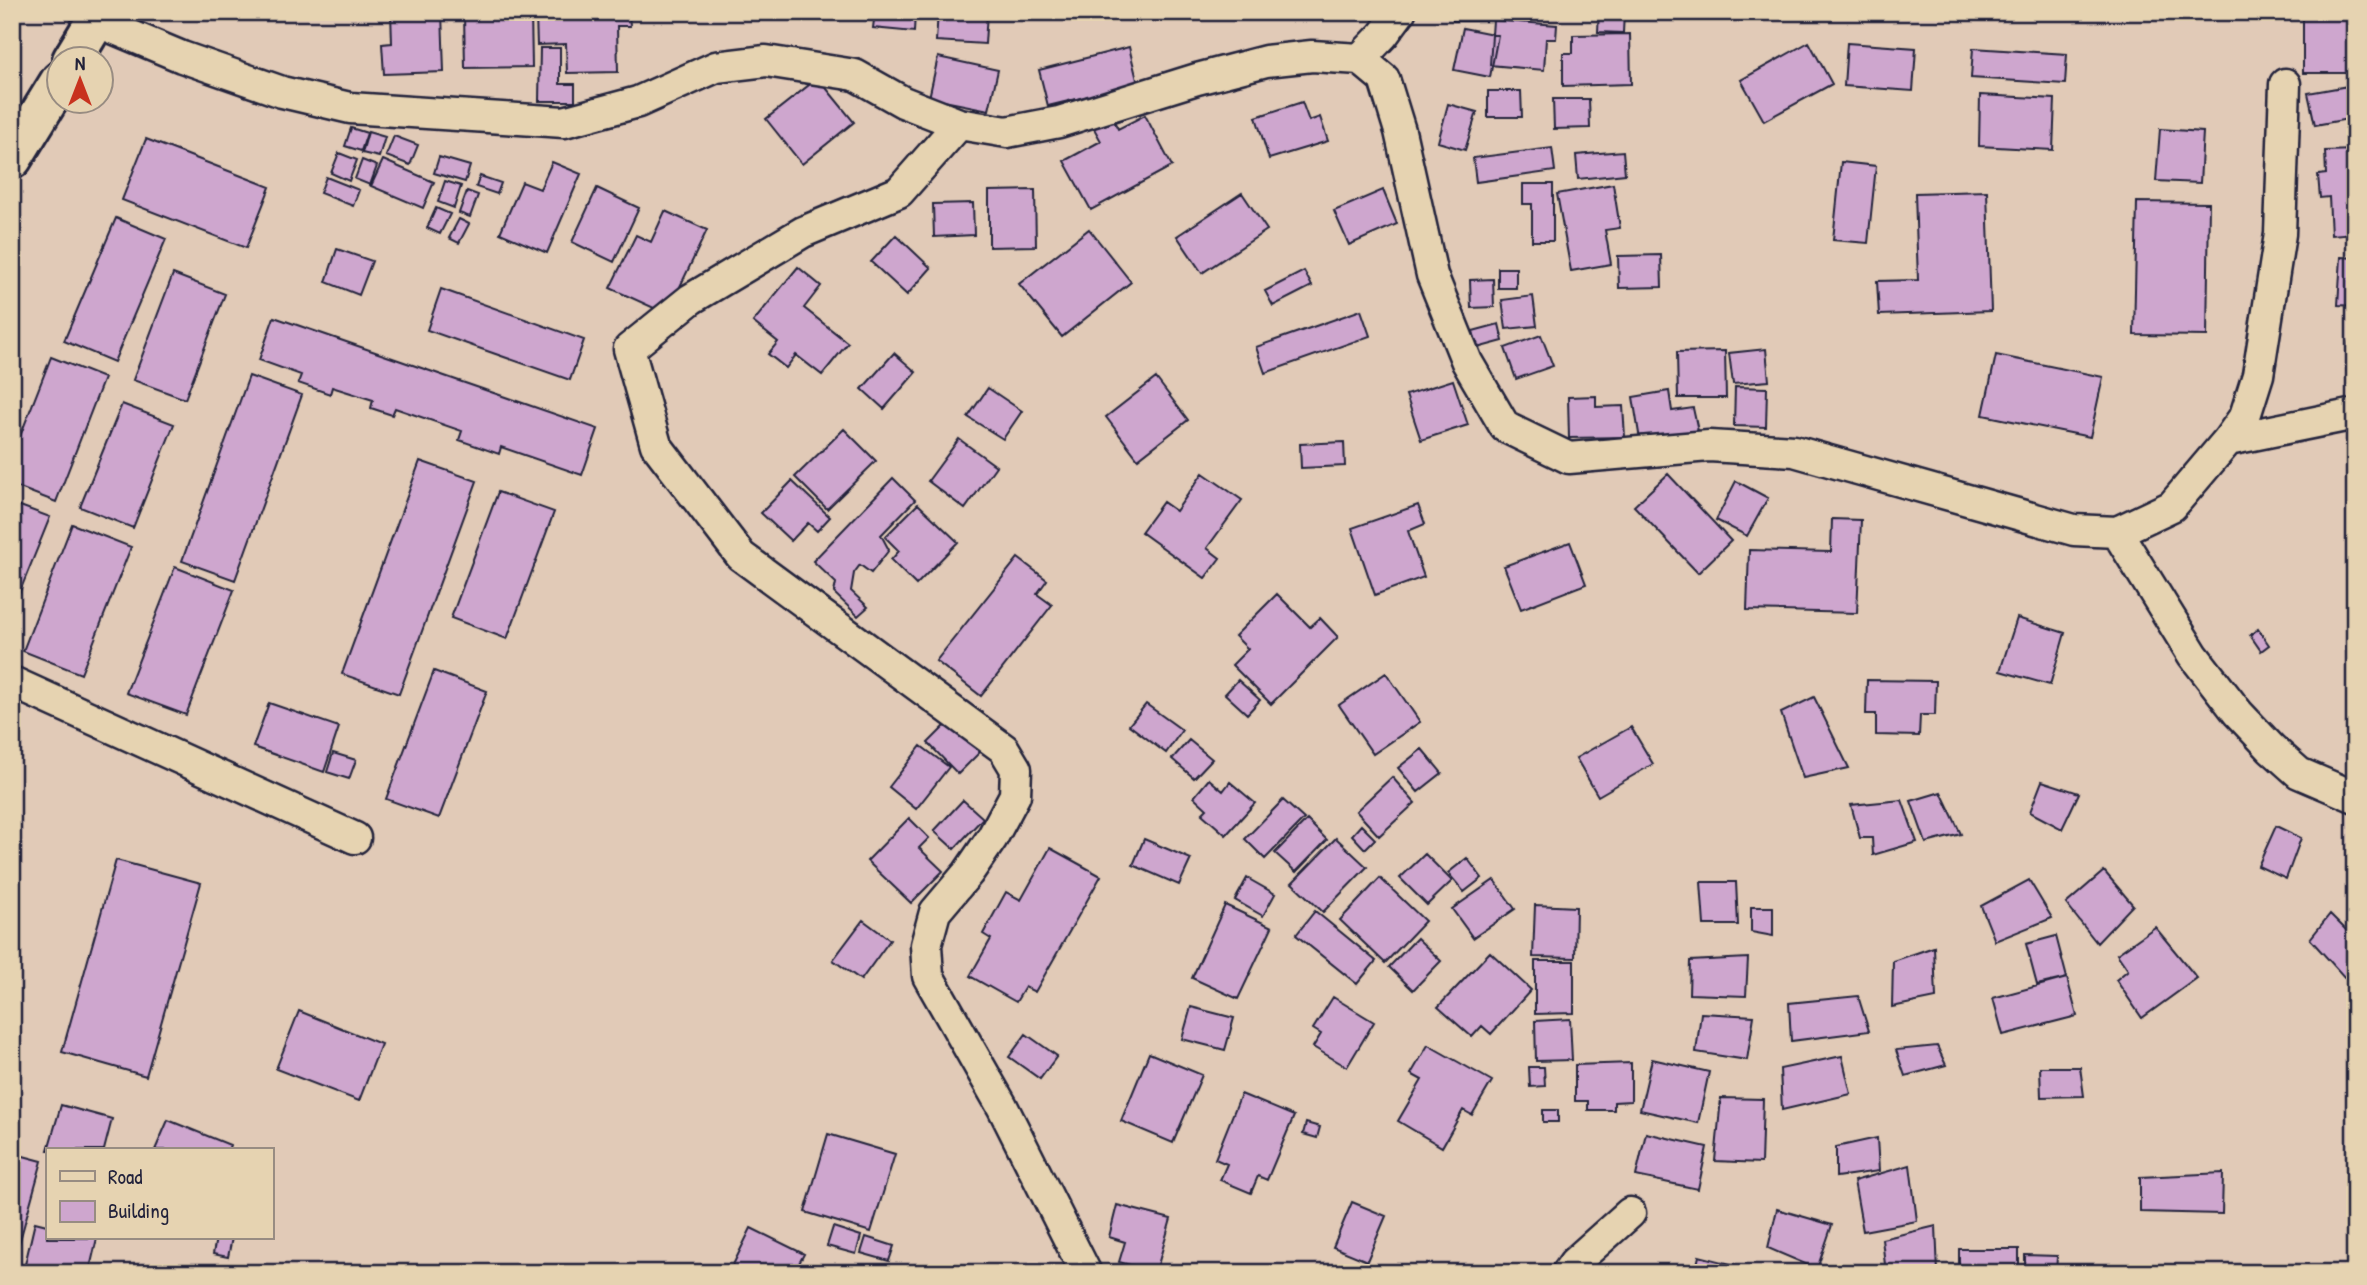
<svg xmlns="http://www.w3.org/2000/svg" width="2367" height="1285" viewBox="0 0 2367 1285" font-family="'Patrick Hand',sans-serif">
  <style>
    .building { fill: #cea6ce; stroke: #22223b; stroke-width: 2 }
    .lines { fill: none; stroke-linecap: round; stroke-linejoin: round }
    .minor-casing { stroke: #22223b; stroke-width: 35 }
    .secondary-casing { stroke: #22223b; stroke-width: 44 }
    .minor { stroke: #e6d3b1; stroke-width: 30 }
    .secondary { stroke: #e6d3b1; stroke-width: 38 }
  </style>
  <rect width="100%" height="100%" fill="#e1cab7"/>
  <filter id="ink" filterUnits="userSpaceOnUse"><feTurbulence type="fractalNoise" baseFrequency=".0143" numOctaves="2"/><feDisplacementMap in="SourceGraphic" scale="14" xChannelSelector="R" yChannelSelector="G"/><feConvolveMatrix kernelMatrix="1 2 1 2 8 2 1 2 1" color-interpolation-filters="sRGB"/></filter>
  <g filter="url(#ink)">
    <!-- building -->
    <path class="building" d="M391,12H442L444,72L384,74L382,44L392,43Z
      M464,12H531L532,67L465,68Z
      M566,12H629L630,26H617L618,72L567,73L566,44L537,45L536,15H566Z
      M766,12H820V20L766,19Z
      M875,12H915L914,32L873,28Z
      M938,12H987L985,44L936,41Z
      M1453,12H1485V21H1453Z
      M1599,12H1624L1623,33L1598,32Z
      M2303,13L2351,14V73H2303Z
      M1493,20L1557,25L1556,39H1546L1544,70L1490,65Z
      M1463,28L1498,35L1490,77L1454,70Z
      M1630,34L1631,84L1563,86V53H1573V35Z
      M1809,42L1832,84L1764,121L1741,80Z
      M1847,43L1916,48L1913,91L1844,86Z
      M1129,47L1138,84L1048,106L1039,70Z
      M540,48H560V84H575V101H539Z
      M1973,48L2067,54L2065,84L1971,78Z
      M938,57L998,70L989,110L929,98Z
      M818,78L854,122L802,164L766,119Z
      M2348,86L2354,118L2315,125L2308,93Z
      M1488,91H1521L1522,117H1488Z
      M1980,95L2055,99L2053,150L1979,146Z
      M1553,99H1589L1590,128L1554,129Z
      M1302,102L1309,121L1320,117L1328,141L1269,159L1256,117Z
      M1448,104L1477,112L1465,150L1438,142Z
      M1111,115L1118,129L1145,115L1172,166L1091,210L1064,161L1101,141L1092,125Z
      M351,128L367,133L361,151L345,146Z
      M2160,129L2203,132L2200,183L2156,181Z
      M368,132L385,137L379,157L362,153Z
      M394,136L418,145L410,165L386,156Z
      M146,139L270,187L246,248L122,200Z
      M1552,148L1555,171L1476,182L1473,158Z
      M2355,150V233L2331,235L2329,197L2320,198L2318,175L2326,174L2325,151Z
      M1623,151L1625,174L1578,179L1576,155Z
      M339,153L357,160L349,181L331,173Z
      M439,157L470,166L465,182L434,173Z
      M362,160L377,166L370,185L355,179Z
      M383,160L434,182L423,208L371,186Z
      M552,162L581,174L547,253L500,233L522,182L540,189Z
      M1841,162L1876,166L1868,243L1833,240Z
      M480,176L501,183L497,194L476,187Z
      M326,177L359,190L353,206L320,193Z
      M445,181L461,186L454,208L438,202Z
      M1523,184H1553V241H1532V204H1523Z
      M1613,184L1620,228L1605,230L1611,264L1571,271L1557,194Z
      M597,188L639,208L614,262L572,242Z
      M1035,190L1036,246L989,247V191Z
      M1383,190L1397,224L1349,245L1334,211Z
      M467,191L478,195L470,217L459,213Z
      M1987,191L1991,311L1879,315L1877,281L1918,280L1915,193Z
      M1242,193L1267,230L1202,273L1177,236Z
      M2137,202L2209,203L2207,336L2134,335Z
      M973,203L974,235L934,237L933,204Z
      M436,208L450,214L440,234L427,228Z
      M665,211L707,230L667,314L610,288L636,235L651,242Z
      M116,218L166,239L114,362L64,341Z
      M459,219L469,224L459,243L449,238Z
      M1089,229L1131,282L1062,337L1019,284Z
      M896,235L931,268L907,295L871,262Z
      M337,249L372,261L359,295L326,282Z
      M1661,255L1662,287L1619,288L1618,256Z
      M2341,257L2355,258V306L2338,305Z
      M798,267L821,286L804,308L848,343L822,375L796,355L786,368L768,354L778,342L753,322Z
      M1498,268H1516V288H1498Z
      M1304,271L1312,286L1273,306L1265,291Z
      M173,274L225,294L185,399L133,380Z
      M1493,279L1494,307L1471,308L1470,280Z
      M441,289L584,340L570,380L427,330Z
      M1533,296L1537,326L1506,329L1502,300Z
      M1361,310L1370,336L1265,373L1256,347Z
      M274,317L598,429L582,475L501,447L499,454L459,440L462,431L395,408L392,415L371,408L373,400L332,387L330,394L298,383L301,375L259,360Z
      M1499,324L1503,341L1477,348L1473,331Z
      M1541,335L1553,366L1516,379L1505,348Z
      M2349,342L2355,343V372L2347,371Z
      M1766,349L1769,381L1733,384L1729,353Z
      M1725,351L1726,398H1678L1677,352Z
      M894,353L916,372L884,409L862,389Z
      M1996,355L2103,377L2090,437L1983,415Z
      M51,357L104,378L56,502L12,485V457Z
      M249,376L302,395L235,580L182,561Z
      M1156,378L1188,420L1138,459L1106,417Z
      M1453,380L1468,425L1421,440L1406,395Z
      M1735,387L1767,388L1766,427L1734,426Z
      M988,388L1022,411L1003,439L968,417Z
      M1669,391L1672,411L1693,408L1698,431L1640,440L1633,397Z
      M1596,396V407L1623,406L1625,437L1569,438L1568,397Z
      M122,404L174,424L133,528L80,507Z
      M844,429L876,461L827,509L795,477Z
      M959,439L996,466L965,509L928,481Z
      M1344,442L1345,466L1301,468L1300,444Z
      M420,461L477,481L399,694L342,674Z
      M1203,473L1242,500L1207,548L1220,558L1205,578L1141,532L1163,502L1176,511Z
      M1668,474L1731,541L1698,573L1634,506Z
      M893,478L915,500L881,535L889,550L871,573L860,565L854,573L851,591L868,607L858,616L834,593L836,583L813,561Z
      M792,481L830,517L817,531L808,523L791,541L761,513Z
      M1736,481L1768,498L1747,536L1716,520Z
      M498,492L554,512L507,639L451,618Z
      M12,503L50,517L12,611Z
      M918,504L958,542L916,585L891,560L899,551L885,537Z
      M1418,505L1425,524L1408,531L1424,577L1375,595L1352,528Z
      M1832,519L1861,520L1857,613L1747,610L1749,550L1831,552Z
      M72,524L131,547L81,674L23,651Z
      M1570,542L1586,584L1521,609L1504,566Z
      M1018,558L1047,580L1037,594L1052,605L981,696L936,661Z
      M175,567L234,590L186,715L126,693Z
      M1277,594L1310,627L1320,618L1338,637L1271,704L1232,665L1248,649L1235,636Z
      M2017,618L2065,633L2050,685L2000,671Z
      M2258,629L2269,645L2261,651L2250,635Z
      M434,671L487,691L439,818L386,799Z
      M1386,673L1420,722L1373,754L1339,705Z
      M1238,680L1260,700L1247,714L1225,694Z
      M1867,680L1936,681L1935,715H1920L1919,736L1876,735V714H1866Z
      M1814,697L1849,768L1803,778L1781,713Z
      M269,703L339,727L324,772L253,747Z
      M1146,704L1182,730L1166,753L1129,725Z
      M951,720L981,751L958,774L928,743Z
      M1631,727L1653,764L1598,796L1576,758Z
      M1189,740L1212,759L1194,778L1172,759Z
      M921,746L949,767L916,809L889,787Z
      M1422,749L1442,773L1418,792L1398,768Z
      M333,753L356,760L349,779L327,772Z
      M1392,777L1415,803L1379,836L1356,811Z
      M1209,779L1223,791L1230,782L1255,803L1226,835L1202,814L1207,809L1194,797Z
      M2042,781L2079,793L2062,829L2030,812Z
      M1941,792L1961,834L1926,843L1911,801Z
      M963,800L983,818L954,849L934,831Z
      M1283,800L1304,819L1265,859L1245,839Z
      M1902,800L1917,842L1873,855L1872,838H1860L1851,805Z
      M909,818L929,838L919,848L943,871L911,903L867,861Z
      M1307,820L1327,840L1296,872L1275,853Z
      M1361,825L1375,839L1365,849L1352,835Z
      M2276,826L2301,838L2286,879L2258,866Z
      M1336,838L1367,867L1323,912L1292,883Z
      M1144,839L1191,859L1179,885L1133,865Z
      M1050,848L1101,876L1035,992L1025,987L1016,1002L970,976L991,939L983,934L1006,892L1021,900Z
      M1425,854L1452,881L1427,905L1400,878Z
      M1467,858L1482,878L1464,892L1448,873Z
      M116,860L201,883L146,1076L62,1052Z
      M2104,871L2133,905L2097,943L2066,904Z
      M1247,878L1275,894L1263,916L1235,900Z
      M1380,878L1425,921L1385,963L1340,920Z
      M1494,880L1515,909L1473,938L1452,909Z
      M2029,880L2052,918L1995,941L1981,906Z
      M1701,882H1736L1738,925H1704Z
      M1225,905L1272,927L1238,999L1192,978Z
      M1535,905L1576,907L1575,958L1533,957Z
      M1751,907H1773V936L1751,932Z
      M1315,911L1376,961L1357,984L1296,935Z
      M2330,914L2355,939V970L2345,978L2310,939Z
      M863,920L890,940L861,980L833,960Z
      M2155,927L2197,978L2142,1018L2116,980L2128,970L2117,954Z
      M2056,936L2067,978L2037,985L2026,944Z
      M1417,938L1441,961L1413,990L1389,967Z
      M1934,947L1936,998L1892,1007L1893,961Z
      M1490,952L1531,990L1491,1034L1482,1026L1472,1037L1438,1007Z
      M1748,958L1746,996L1689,994L1690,961Z
      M1535,961H1574V1013L1535,1014Z
      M2067,978L2077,1016L2003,1035L1993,998Z
      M1858,996L1869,1031L1791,1041L1789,1003Z
      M1333,997L1374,1022L1347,1067L1313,1047L1321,1034L1313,1029Z
      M1191,1007L1234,1018L1225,1050L1182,1039Z
      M299,1011L381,1044L359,1101L276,1069Z
      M1701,1013L1754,1016L1747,1060L1696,1052Z
      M1570,1019L1572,1060L1536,1061L1535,1021Z
      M1026,1034L1057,1056L1040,1079L1009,1057Z
      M1428,1045L1492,1081L1472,1115L1463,1110L1442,1147L1398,1121L1422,1080L1411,1074Z
      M1937,1046L1946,1065L1905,1076L1896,1050Z
      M1149,1053L1202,1075L1173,1143L1121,1121Z
      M1842,1056L1851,1094L1782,1110L1780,1069Z
      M1652,1059L1709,1072L1698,1123L1640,1110Z
      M1631,1063V1101L1614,1102V1110H1588V1101H1575V1065Z
      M1529,1067H1544L1545,1086L1530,1087Z
      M2040,1067H2080L2084,1096L2041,1097Z
      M1241,1094L1294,1116L1267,1180L1258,1176L1251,1193L1220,1180L1227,1164L1215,1159Z
      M1721,1098L1763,1099L1761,1163L1715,1161Z
      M61,1105L112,1119L104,1150H48Z
      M1543,1110H1558V1122H1543Z
      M168,1120L230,1145L228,1150H155Z
      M1306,1123L1320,1127L1317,1138L1303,1134Z
      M1646,1133L1707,1147L1698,1189L1636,1176Z
      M828,1134L895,1154L871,1232L805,1212Z
      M1877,1138L1879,1171L1836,1177V1147Z
      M12,1153L42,1161L12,1269Z
      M1910,1165L1917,1221L1863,1231L1854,1181Z
      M2223,1173L2222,1214L2140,1212V1177Z
      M1352,1202L1386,1216L1367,1261L1333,1247Z
      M1117,1205L1171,1219L1156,1272L1119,1262L1125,1242L1109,1237Z
      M1777,1209L1832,1225L1817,1269L1768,1248Z
      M35,1222L47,1225V1238H97L90,1268L108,1273H23Z
      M1936,1226L1938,1273H1886L1882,1239Z
      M833,1227L861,1236L856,1254L827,1246Z
      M751,1228L804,1254L794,1273H729Z
      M866,1237L894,1246L889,1261L861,1253Z
      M216,1238H232L228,1257L213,1254Z
      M1959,1249H2019V1273H1959Z
      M2025,1255L2057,1256L2056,1273H2025Z
      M1699,1256L1766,1273H1695Z"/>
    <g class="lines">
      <defs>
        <path id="minor" d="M96,21L182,57L282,92L350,108L564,122L638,102L716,67L766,61L855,75L903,102L959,124L1007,132L1059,122L1197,79L1266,61L1312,56L1360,59L1384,79L1400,131L1432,275L1467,362L1505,427L1569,458L1709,446L1794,451L2074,530L2117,532L2172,506L2228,440L2245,416L2258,375L2280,234L2285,84
          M1360,59L1383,35L1400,12
          M959,124L899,192L803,232L691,299L629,349L656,445L741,556L1004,749L1016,769L1015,795L992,838L968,873L935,912L926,945L928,976L1002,1106L1086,1273
          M2228,440L2355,414
          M2117,532L2193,655L2238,713L2271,748L2299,773L2355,797
          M12,682L355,838
          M1567,1273L1574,1263L1630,1213"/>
        <path id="secondary" d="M72,60L101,12
          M12,159L60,81"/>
      </defs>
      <!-- minor casing -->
      <use href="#minor" class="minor-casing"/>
      <!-- secondary casing -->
      <use href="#secondary" class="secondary-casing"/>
      <!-- minor -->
      <use href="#minor" class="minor"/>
      <!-- secondary -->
      <use href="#secondary" class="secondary"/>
    </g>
  </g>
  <!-- margin -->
  <rect width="2367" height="1285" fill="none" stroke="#e6d3b1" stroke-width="42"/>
  <rect x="21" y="21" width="2325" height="1243" fill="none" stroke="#22223b" stroke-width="2.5" filter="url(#ink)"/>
  <!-- legend -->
  <rect x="46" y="1148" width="228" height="91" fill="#e6d3b1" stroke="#988c82" stroke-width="2"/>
  <rect x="60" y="1171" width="35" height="10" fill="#e6d3b1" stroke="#988c82" stroke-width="2"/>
  <text x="108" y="1184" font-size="21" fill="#22223b">Road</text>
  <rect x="60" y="1201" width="35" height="21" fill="#cea6ce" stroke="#988c82" stroke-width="2"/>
  <text x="108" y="1218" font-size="21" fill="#22223b">Building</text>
  <!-- north arrow -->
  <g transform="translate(80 80)"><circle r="33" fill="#e6d3b1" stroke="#988c82" stroke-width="2"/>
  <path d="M0-5L12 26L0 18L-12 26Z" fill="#c8321e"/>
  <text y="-10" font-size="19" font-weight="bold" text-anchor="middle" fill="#22223b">N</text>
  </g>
</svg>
